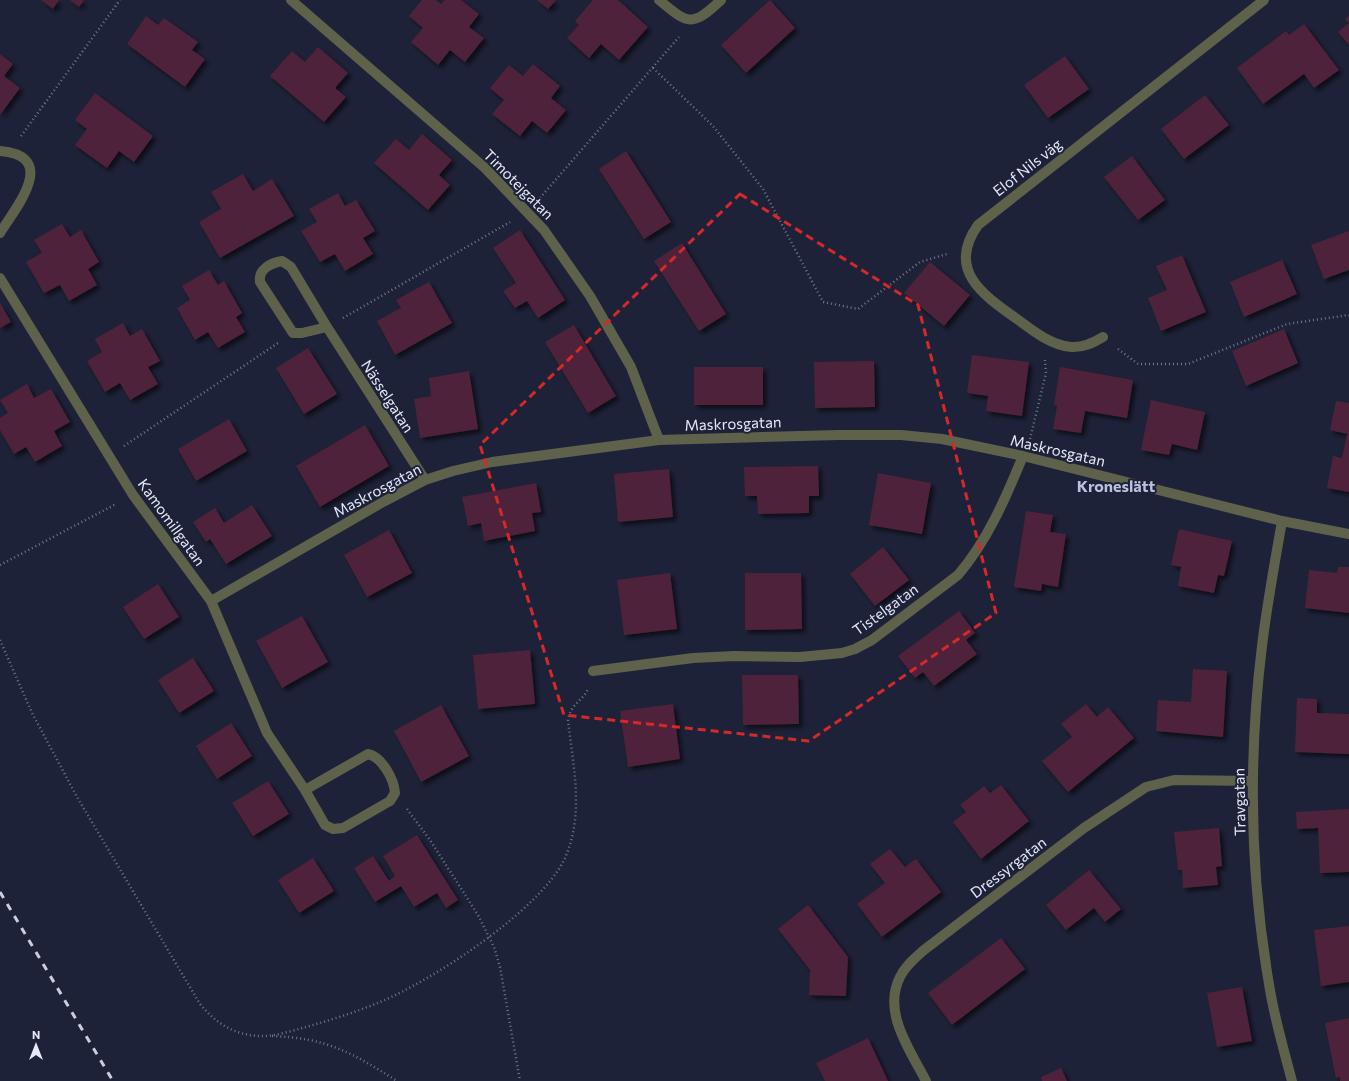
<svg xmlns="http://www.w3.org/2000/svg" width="1349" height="1081" viewBox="0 0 1349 1081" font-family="Commissioner,sans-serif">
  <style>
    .building { fill: #4f213b; filter: url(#shadow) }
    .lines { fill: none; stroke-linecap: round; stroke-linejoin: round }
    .path { stroke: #727689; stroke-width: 2.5; stroke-dasharray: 1 3; stroke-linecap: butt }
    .minor { stroke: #5e624b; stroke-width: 10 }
    .rail { stroke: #cacede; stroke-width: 3; stroke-dasharray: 7 7; stroke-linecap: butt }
    .marked { fill: none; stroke: #d62828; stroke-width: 3; stroke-dasharray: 8 5; stroke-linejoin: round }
    .labels { text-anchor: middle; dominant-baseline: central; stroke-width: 4; stroke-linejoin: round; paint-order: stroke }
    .street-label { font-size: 15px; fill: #e4e8f7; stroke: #1e2238 }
    .neighbourhood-label { font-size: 16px; font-weight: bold; fill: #bac1de; stroke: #1e2238 }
  </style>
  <defs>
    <filter id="shadow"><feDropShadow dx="3.5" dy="3.5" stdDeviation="2" flood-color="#0009"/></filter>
  </defs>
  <rect width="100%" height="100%" fill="#1e2238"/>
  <!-- building -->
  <path class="building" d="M41,0H59L53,9Z
    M70,0H84L79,7Z
    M422,0H436L441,4L445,0H461L479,14L469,27L484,38L465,62L450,50L438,65L411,42L423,28L409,16Z
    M537,0H556L548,9Z
    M593,0H618L648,27L619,60L601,44L589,58L567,38L579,25L575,21Z
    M770,0L795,28L746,73L721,45Z
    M146,16L158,25L164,18L198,42L192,50L205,59L185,87L127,44Z
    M1349,16V45L1338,32L1349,23L1345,19Z
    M1304,24L1339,70L1314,88L1304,74L1263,104L1237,68L1286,31L1289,35Z
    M318,47L348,73L335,88L346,97L324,122L270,76L292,51L305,62Z
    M0,54L13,64L4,76L20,88L0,115Z
    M1065,56L1089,89L1048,118L1024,85Z
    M533,64L560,86L551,98L566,110L547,133L532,121L520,136L492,114L504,100L490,88L509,65L523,76Z
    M95,93L153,136L134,162L119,151L107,168L75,145L87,129L75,120Z
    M1205,95L1229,125L1184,159L1161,129Z
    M422,134L452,160L439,175L450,185L428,210L374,163L396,139L409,150Z
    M626,151L671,222L644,239L599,169Z
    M1132,156L1165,200L1138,220L1104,177Z
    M243,174L253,191L272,179L294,216L220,258L199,222L221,209L211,192Z
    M338,193L345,206L356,200L375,231L363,238L373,254L345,271L335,254L320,262L301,231L317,222L309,209Z
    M62,224L70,237L81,230L99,262L88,269L97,285L69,301L60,285L44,293L26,262L42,253L34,240Z
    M520,230L565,300L538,318L527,301L515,308L503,291L516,283L493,248Z
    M1349,231V270L1324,279L1311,245Z
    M682,243L726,314L699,331L654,261Z
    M1182,255L1206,312L1161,331L1148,298L1167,290L1156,266Z
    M1282,260L1297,294L1244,317L1230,282Z
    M930,262L970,295L944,326L904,293Z
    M209,270L218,285L224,281L242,313L236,317L245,332L218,348L208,332L195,340L177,308L190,300L182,286Z
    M429,282L452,323L395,355L377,321L401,308L396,300Z
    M0,303L11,322L0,328Z
    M123,323L130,336L142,329L160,361L148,367L158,384L130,400L120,383L105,392L87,361L102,352L95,339Z
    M574,325L616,396L588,413L545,342Z
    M1284,329L1298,363L1246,386L1232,351Z
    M308,348L337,394L304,414L276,368Z
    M972,355L1029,362L1022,416L986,411L988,396L967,393Z
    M874,361L875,407L815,408L814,362Z
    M694,367H763V405H694Z
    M1060,367L1133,380L1127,418L1085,411L1081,433L1053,429L1057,406L1054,405Z
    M469,371L478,429L420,438L414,399L431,396L429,378Z
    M27,384L34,398L51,389L70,422L54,431L62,446L35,462L26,447L14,454L0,430V418L8,413L0,400Z
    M1151,400L1205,412L1197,450L1172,444L1169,455L1141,450Z
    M1336,401L1349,403V492L1327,488L1333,456L1342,458L1347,434L1330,430Z
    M229,419L247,451L196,481L178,449Z
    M365,425L389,466L320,507L296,466Z
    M818,466L819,496H809V513L758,514L757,496H745L744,467Z
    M669,469L673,517L618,522L614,474Z
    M878,473L931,483L922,534L869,525Z
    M536,483L541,512L532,513L535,531L484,541L481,523L468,526L462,497Z
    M252,505L272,536L226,564L210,539L206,542L193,522L215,508L224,523Z
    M1026,511L1053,515L1050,532L1066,534L1058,587L1042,584L1041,591L1014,587Z
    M1179,529L1232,541L1224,576L1218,575L1214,593L1178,586L1181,567L1171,565Z
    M389,530L412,573L367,597L344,555Z
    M883,547L909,580L875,606L850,574Z
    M1338,567H1349V613L1305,608L1309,570L1337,573Z
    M670,573L677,629L624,635L617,580Z
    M745,573H801L802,629L745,630Z
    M158,584L179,617L144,639L123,607Z
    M959,611L975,633L966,640L977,654L934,686L923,672L915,678L898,656Z
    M302,616L328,662L282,688L256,641Z
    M530,650L535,704L478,709L473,655Z
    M193,658L214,691L179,713L158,680Z
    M1193,669L1227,671L1223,737L1156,731L1158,700L1191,702Z
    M742,675H798L799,724L743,725Z
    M1297,698L1317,699V713L1349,714V754L1295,752Z
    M673,704L680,759L628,767L620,711Z
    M1086,704L1097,717L1108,707L1134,738L1068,792L1042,761L1072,737L1061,724Z
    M441,705L469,756L421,782L394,731Z
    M231,723L252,756L217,779L196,746Z
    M268,781L289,814L253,836L232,803Z
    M1001,785L1029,821L981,859L953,822L966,812L960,805L984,786L990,793Z
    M1349,809V872L1320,873L1318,828L1297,829L1296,812Z
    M1219,828L1222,866L1216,867L1218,885L1183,888L1182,870H1178L1174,832Z
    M417,835L458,900L446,908L437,893L414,907L401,886L375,902L354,868L373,856L389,881L395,876L383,856Z
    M890,849L905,867L916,859L941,892L882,937L857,904L885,883L870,864Z
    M313,858L334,891L299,913L278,880Z
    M1089,870L1121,909L1105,922L1094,908L1066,930L1046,905Z
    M808,905L848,957L846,996L809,995L810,970L778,929Z
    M1349,926V982L1321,986L1314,930Z
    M1001,938L1025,969L952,1025L928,993Z
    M1242,987L1252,1041L1217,1047L1207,993Z
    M1349,1018V1081H1340V1077L1336,1078L1325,1023Z
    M868,1038L888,1081H825L816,1063Z
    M1061,1068L1067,1081H1042L1041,1077Z"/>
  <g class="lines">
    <!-- path -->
    <path class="path" d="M653,68L713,126L763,189L823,302L858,309L920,262L947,254
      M21,136L120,0
      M540,198L679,37
      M343,318L510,222
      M1118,349L1138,364H1188L1287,324L1349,315
      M1030,439L1046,373L1045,360
      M124,446L278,343
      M0,565L116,504
      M0,640L32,713L77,797L200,1004C216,1023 232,1034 258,1036C274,1037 291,1031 306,1027C331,1020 356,1012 380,1002C433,980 539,911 564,860C585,816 573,766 568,720C571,703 582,702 588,689
      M407,809L430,840L478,915L494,947L500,967L520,1081
      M272,1036C328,1038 352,1053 397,1081"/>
    <!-- minor -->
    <path class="minor" d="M291,0L485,168L544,230L590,296L631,367L659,440
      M659,0C689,25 692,27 721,0
      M0,151C59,156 17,206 0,233
      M0,278L133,495L211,601L267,733L305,790L325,825L333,829L343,828L390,801L395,793C394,779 382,757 368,754L305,790
      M327,327L302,333H293L260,282C258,269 271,263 282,261L291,267L327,327L425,480
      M1103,337C1093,343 1083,348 1071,347C1051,345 1033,331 1017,319C983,295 946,270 978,225L1264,0
      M1282,521C1275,562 1267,604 1262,646C1248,760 1250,877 1270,990C1275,1020 1284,1051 1292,1081
      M211,601L383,502L425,480L453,471L492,462L659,440L838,435H901L942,439L1023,456L1282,521L1349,534
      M593,671L693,658L735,656L800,657L842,653L855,649L872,640L958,575C988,540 1006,497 1023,456
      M926,1081C910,1050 882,1012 900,977C905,966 915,958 924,950L1084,828L1146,787L1174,780L1253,781"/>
    <!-- rail -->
    <path class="rail" d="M0,892L113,1081"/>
  </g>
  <!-- marked area -->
  <path class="marked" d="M740,194L918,305L996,613L809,741L564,715L480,445Z"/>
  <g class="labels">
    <!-- street labels -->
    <g class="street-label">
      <text transform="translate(1027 167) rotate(-38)">Elof Nils väg</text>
      <text transform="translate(519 184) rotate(45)">Timotejgatan</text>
      <text transform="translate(388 396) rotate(57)">Nässelgatan</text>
      <text transform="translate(733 423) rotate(-2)">Maskrosgatan</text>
      <text transform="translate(1058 450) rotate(13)">Maskrosgatan</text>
      <text transform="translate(377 490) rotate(-28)">Maskrosgatan</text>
      <text transform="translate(172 522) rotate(54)">Kamomillgatan</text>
      <text transform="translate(885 609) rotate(-36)">Tistelgatan</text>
      <text transform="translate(1239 802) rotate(-91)">Travgatan</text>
      <text transform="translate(1008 867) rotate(-37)">Dressyrgatan</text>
    </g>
    <!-- neighbourhood labels -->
    <g class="neighbourhood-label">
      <text x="1116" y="485">Kroneslätt</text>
    </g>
  </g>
  <!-- north arrow -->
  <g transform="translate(36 1045)" stroke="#1e2238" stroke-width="3" paint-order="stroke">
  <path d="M0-3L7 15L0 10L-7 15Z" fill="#e4e8f7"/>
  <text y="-6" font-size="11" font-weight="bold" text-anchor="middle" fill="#e4e8f7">N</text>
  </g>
</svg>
